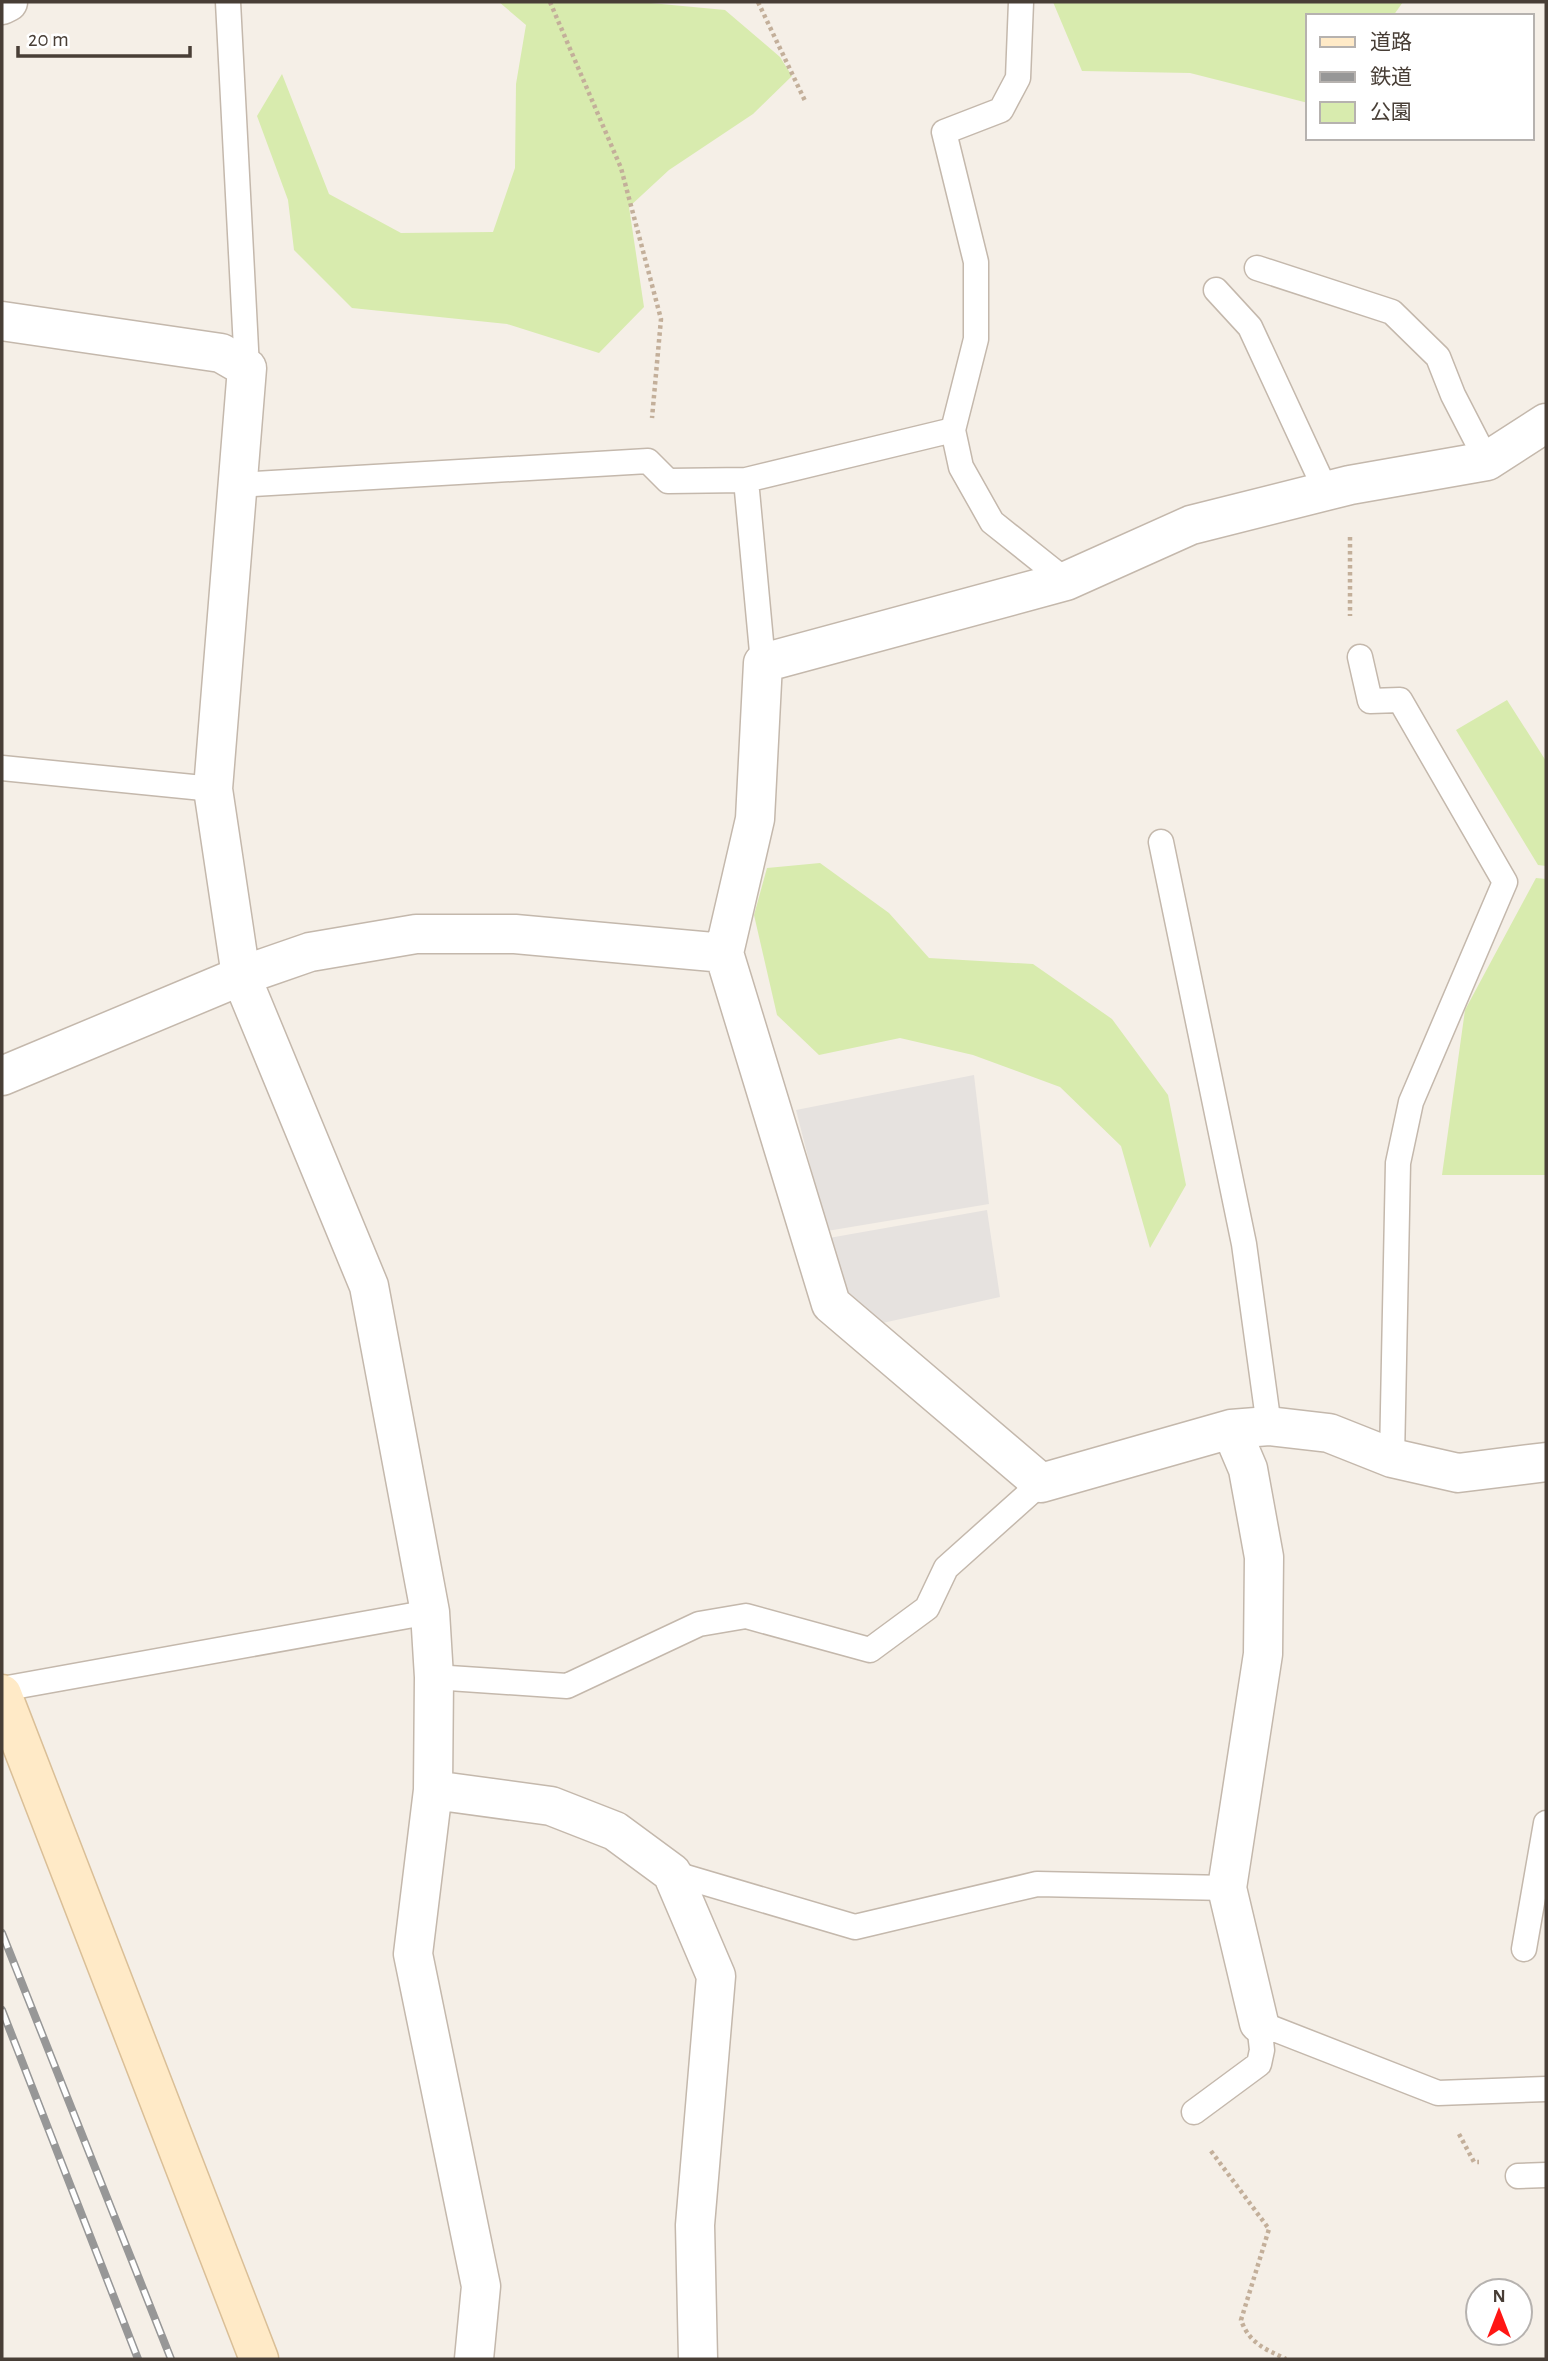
<svg xmlns="http://www.w3.org/2000/svg" width="1548" height="2361" viewBox="0 0 1548 2361" font-family="'Alegreya Sans','Noto Sans JP',sans-serif">
  <style>
    .green { fill: #d8ebae }
    .parking { fill: #e6e2df }
    .lines { fill: none; stroke-linecap: round; stroke-linejoin: round }
    .lane-casing { stroke: #c4b8ac; stroke-width: 27 }
    .street-casing { stroke: #c4b8ac; stroke-width: 41 }
    .secondary-casing { stroke: #dabf97; stroke-width: 41 }
    .path { stroke: #c3af9a; stroke-width: 4.5; stroke-dasharray: 3.5 3.5; stroke-linecap: butt }
    .lane { stroke: #fff; stroke-width: 24 }
    .street { stroke: #fff; stroke-width: 38 }
    .secondary { stroke: #ffeac7; stroke-width: 38 }
    .rail-casing { stroke: #979797; stroke-width: 8 }
    .rail { stroke: #fff; stroke-width: 5; stroke-dasharray: 16; stroke-linecap: butt }
  </style>
  <rect width="100%" height="100%" fill="#f5efe7"/>
  <!-- green -->
  <path class="green" d="M499,2H640L725,10L780,57L792,76L753,114L669,170L629,207L644,307L599,353L507,324L352,308L294,250L288,200L257,116L282,74L329,194L401,233L493,232L515,168L516,84L526,25Z
    M1053,2H1403L1393,16H1308V103L1190,73L1082,71Z
    M1507,700L1546,761V866L1538,865L1456,730Z
    M820,863L889,913L929,958L1033,964L1112,1019L1168,1095L1186,1185L1150,1248L1121,1146L1060,1087L973,1055L900,1038L819,1055L777,1015L754,915L767,868Z
    M1536,878L1546,879V1175H1442L1465,1010Z"/>
  <!-- parking -->
  <path class="parking" d="M974,1075L989,1204L827,1231L796,1110Z
    M987,1210L1000,1297L878,1324L848,1295L829,1238Z"/>
  <g class="lines">
    <defs>
      <path id="lane" d="M228,2L247,368
        M1021,2L1018,78L1001,110L944,132L976,262V339L953,430L961,467L992,522L1066,581
        M1257,268L1392,312L1438,357L1453,395L1487,461
        M1216,290L1250,327L1326,491
        M237,485L648,461L668,481L746,480
        M1360,657L1370,701L1400,700L1505,882L1411,1102L1398,1163L1392,1458
        M763,663L746,480L953,430
        M2,768L213,789
        M1161,842L1244,1244L1269,1426
        M434,1677L567,1686L699,1624L746,1616L870,1650L927,1608L946,1568L1041,1483
        M2,1689L430,1612
        M672,1873L855,1927L1037,1884L1227,1888
        M1524,1949L1546,1823
        M1194,2112L1259,2064L1262,2050L1259,2023L1438,2093L1546,2089
        M1518,2176L1546,2175"/>
      <path id="street" d="M2,5L8,2
        M2,321L221,353L247,368L213,789L241,976L369,1286L430,1612L434,1677L433,1790L413,1954L481,2286L474,2359
        M724,953L755,819L763,663L1066,581L1191,525L1350,485L1487,461L1546,423
        M2,1076L241,976L310,952L416,934H515L724,953L831,1304L1041,1483L1231,1429L1269,1426L1329,1433L1392,1458L1458,1473L1546,1462
        M1231,1429L1248,1469L1264,1557L1263,1654L1227,1888L1259,2023
        M433,1790L551,1806L615,1831L672,1873L716,1976L695,2225L698,2359"/>
      <path id="secondary" d="M2,1694L259,2359"/>
    </defs>
    <!-- lane casing -->
    <use href="#lane" class="lane-casing"/>
    <!-- street casing -->
    <use href="#street" class="street-casing"/>
    <!-- secondary casing -->
    <use href="#secondary" class="secondary-casing"/>
    <!-- path -->
    <path class="path" d="M550,2L621,168L661,319L652,418
      M758,2L806,103
      M1350,537V616
      M1459,2134L1474,2162H1479
      M1211,2151L1269,2229L1241,2320C1249,2343 1265,2349 1286,2359"/>
    <!-- lane -->
    <use href="#lane" class="lane"/>
    <!-- street -->
    <use href="#street" class="street"/>
    <!-- secondary -->
    <use href="#secondary" class="secondary"/>
    <defs>
      <path id="rail" d="M2,1933L171,2359
        M2,2010L138,2359"/>
    </defs>
    <!-- rail casing -->
    <use href="#rail" class="rail-casing"/>
    <!-- rail -->
    <use href="#rail" class="rail"/>
  </g>
  <!-- border -->
  <rect width="1548" height="2361" fill="none" stroke="#483e36" stroke-width="7"/>
  <!-- legend -->
  <rect x="1306" y="14" width="228" height="126" fill="#ffffff" stroke="#b6b2af" stroke-width="2"/>
  <rect x="1320" y="37" width="35" height="10" fill="#ffeac7" stroke="#b6b2af" stroke-width="2"/>
  <text x="1370" y="49" font-size="21" fill="#483e36">道路</text>
  <rect x="1320" y="72" width="35" height="10" fill="#979797" stroke="#b6b2af" stroke-width="2"/>
  <text x="1370" y="84" font-size="21" fill="#483e36">鉄道</text>
  <rect x="1320" y="102" width="35" height="21" fill="#d8ebae" stroke="#b6b2af" stroke-width="2"/>
  <text x="1370" y="119" font-size="21" fill="#483e36">公園</text>
  <!-- north arrow -->
  <g transform="translate(1499 2312)"><circle r="33" fill="#ffffff" stroke="#b6b2af" stroke-width="2"/>
  <path d="M0-5L12 26L0 18L-12 26Z" fill="#ff1614"/>
  <text y="-10" font-size="19" font-weight="bold" text-anchor="middle" fill="#483e36">N</text>
  </g>
  <!-- scale -->
  <path d="M18 46v10h172v-10" fill="none" stroke="#483e36" stroke-width="3.5"/>
  <text x="28" y="46" font-size="21" fill="#483e36" stroke="#ffffff" stroke-width="5" paint-order="stroke">20 m</text>
</svg>
